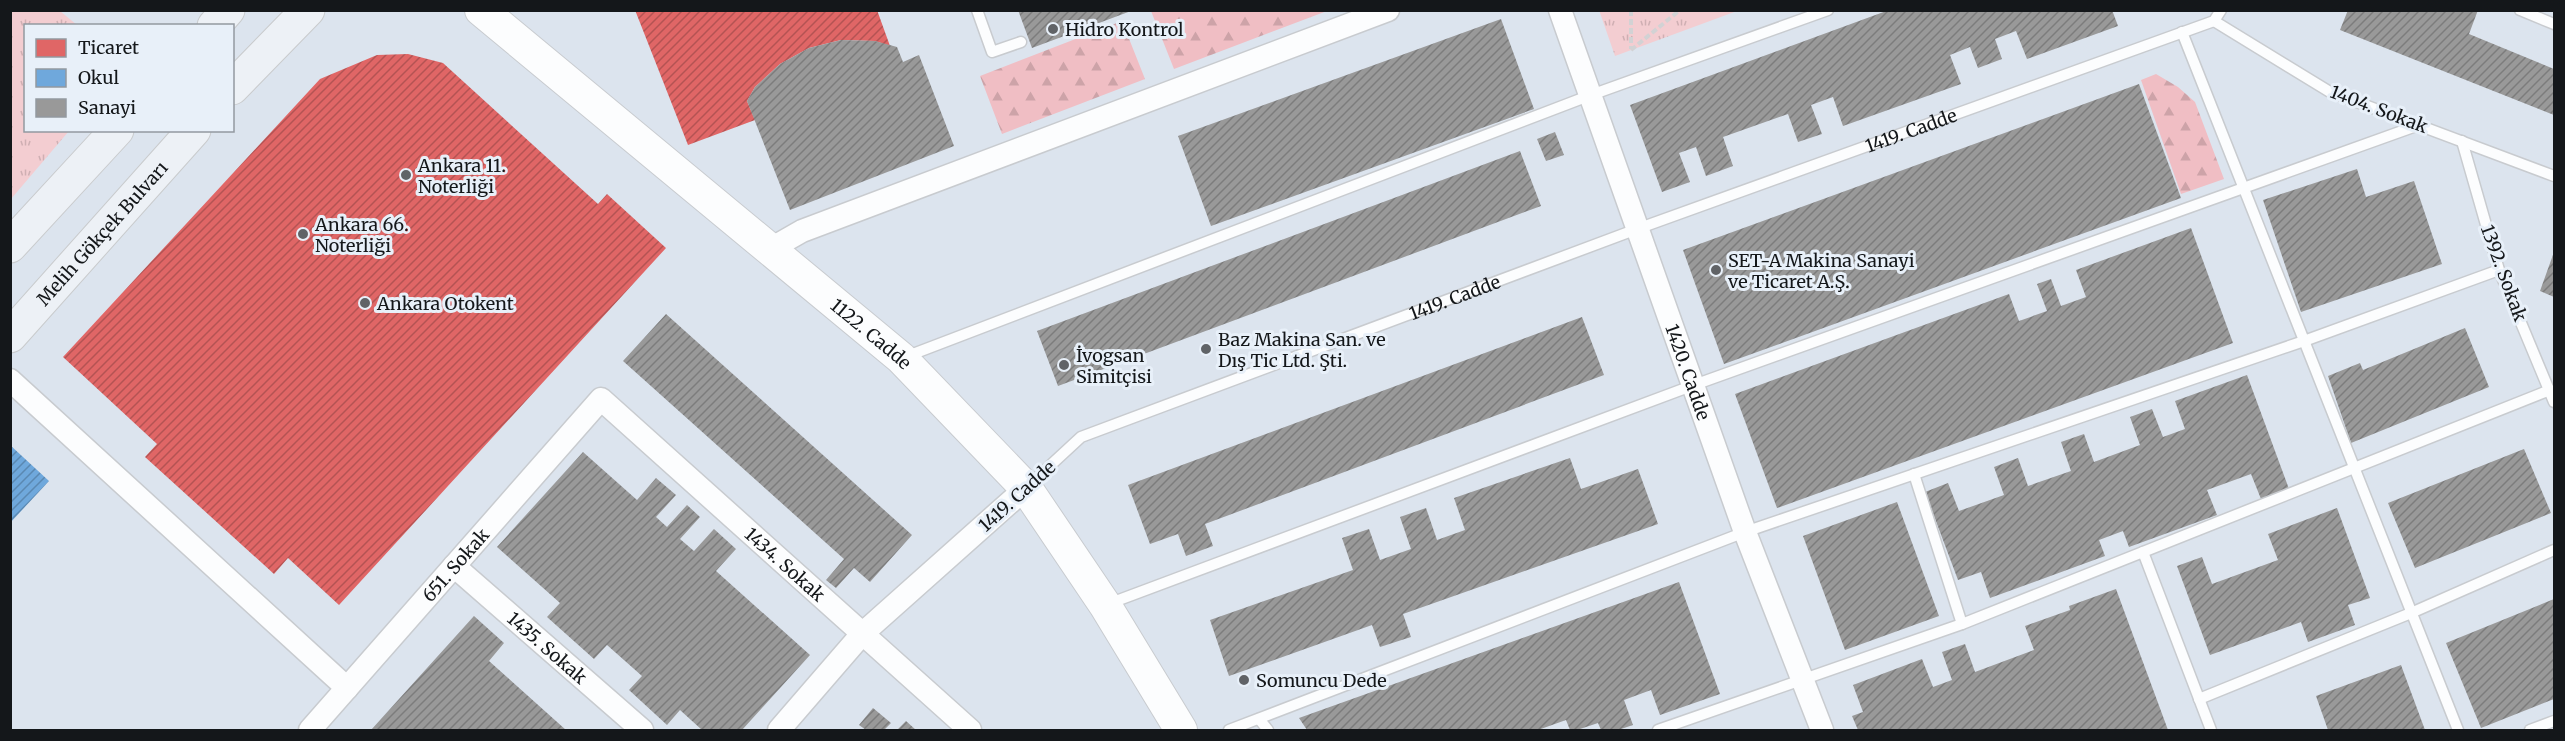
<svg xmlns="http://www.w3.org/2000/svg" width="2565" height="741" viewBox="0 0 2565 741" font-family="Merriweather,serif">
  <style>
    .built { fill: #dce4ee; fill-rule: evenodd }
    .forest { fill: url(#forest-firs) }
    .park { fill: url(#park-tufts) }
    .shops { fill: url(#shops-hatch) }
    .schools { fill: url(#schools-hatch) }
    .industry { fill: url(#industry-hatch) }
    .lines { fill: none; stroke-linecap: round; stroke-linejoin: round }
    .lane-casing { stroke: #c8cbcf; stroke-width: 13 }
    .street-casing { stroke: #c8cbcf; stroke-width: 25 }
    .secondary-casing { stroke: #c8cbcf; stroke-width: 34 }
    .primary-casing { stroke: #c9cbcd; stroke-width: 35 }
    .path { stroke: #d2d2d4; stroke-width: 4; stroke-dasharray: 6 3; stroke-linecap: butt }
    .lane { stroke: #fcfdfe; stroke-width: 10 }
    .street { stroke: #fcfdfe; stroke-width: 22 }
    .secondary { stroke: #fcfdfe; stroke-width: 32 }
    .primary { stroke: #edf1f6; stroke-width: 33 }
    .poi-dot { fill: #606367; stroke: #e8f0f9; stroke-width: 2 }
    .labels { text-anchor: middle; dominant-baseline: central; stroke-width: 6; stroke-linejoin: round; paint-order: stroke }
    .poi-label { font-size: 18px; fill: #14171a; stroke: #e8f0f9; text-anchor: start }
    .street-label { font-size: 18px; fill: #14171a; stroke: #e8f0f9 }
  </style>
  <defs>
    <pattern id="forest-firs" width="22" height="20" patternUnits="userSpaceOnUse" patternTransform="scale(1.5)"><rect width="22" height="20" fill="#f0bec4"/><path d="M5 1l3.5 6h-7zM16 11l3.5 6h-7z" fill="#cda3a8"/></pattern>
    <pattern id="park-tufts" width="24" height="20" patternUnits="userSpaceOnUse" patternTransform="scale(1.5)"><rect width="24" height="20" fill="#f3cdd1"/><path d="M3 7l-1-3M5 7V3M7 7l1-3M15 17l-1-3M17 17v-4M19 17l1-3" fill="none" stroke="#cfafb3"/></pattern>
    <pattern id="shops-hatch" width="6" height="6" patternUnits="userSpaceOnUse" patternTransform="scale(1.5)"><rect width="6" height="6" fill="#e06666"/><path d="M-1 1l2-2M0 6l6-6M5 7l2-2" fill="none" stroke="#b45353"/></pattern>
    <pattern id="schools-hatch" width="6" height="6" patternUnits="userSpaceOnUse" patternTransform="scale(1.5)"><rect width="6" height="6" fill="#6fa8dc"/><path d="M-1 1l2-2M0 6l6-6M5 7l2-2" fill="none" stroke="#5a88b2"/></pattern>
    <pattern id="industry-hatch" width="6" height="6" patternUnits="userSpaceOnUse" patternTransform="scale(1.5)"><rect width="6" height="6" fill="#999"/><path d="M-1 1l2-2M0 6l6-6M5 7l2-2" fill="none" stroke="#7c7c7c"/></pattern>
  </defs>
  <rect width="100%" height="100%" fill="#ecf0f5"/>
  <!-- built -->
  <path class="built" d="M10,11H2554V730H11ZM26,26H232V130H26Z"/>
  <!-- forest -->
  <path class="forest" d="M1151,11H1327L1174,69Z
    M1122,21L1145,79L1002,134L980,76Z
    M2156,74L2178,87L2195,102L2224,179L2181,194L2141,80Z"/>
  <!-- park -->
  <path class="park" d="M11,10L60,11L77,25L26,26V130L69,131L11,199Z
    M1599,10H1737V11L1615,56Z"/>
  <!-- shops -->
  <path class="shops" d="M635,10H877L890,46L875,41L841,40L809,48L780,64L755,87L747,101L755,120L688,145Z
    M408,54L443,63L598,204L607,194L666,248L339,605L288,558L274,574L145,457L157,444L63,357L320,79L377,55Z"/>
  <!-- schools -->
  <path class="schools" d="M10,445L49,481L10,523Z"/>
  <!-- industry -->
  <path class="industry" d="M1018,10H1131V11L1032,48Z
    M1889,10H2112L2118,26L2027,59L2016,31L1995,39L2002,59L1978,68L1970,47L1950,55L1961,84L1843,126L1833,97L1811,105L1822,134L1798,142L1788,114L1723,137L1733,166L1706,176L1696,147L1679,153L1690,182L1662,192L1630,105Z
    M2348,10H2478L2469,34L2554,69V115L2340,30Z
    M1501,19L1534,109L1211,226L1178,136Z
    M841,40L875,41L897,47L903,62L919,55L954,146L790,210L747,101L755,87L780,64L809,48Z
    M2139,84L2181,198L1724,364L1683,250Z
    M1555,132L1564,155L1546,161L1537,139Z
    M1520,151L1541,206L1058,386L1037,331Z
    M2357,169L2366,197L2414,181L2442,264L2301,312L2263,200Z
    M2191,228L2233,343L1777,508L1735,394L2009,294L2019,321L2047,311L2037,284L2051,279L2061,306L2086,297L2076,270Z
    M2554,252V297L2540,291Z
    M666,314L912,535L870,582L854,568L836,588L826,580L844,559L623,361Z
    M1582,317L1604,375L1205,524L1213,546L1186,556L1178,534L1150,544L1128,485Z
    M2465,328L2489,387L2351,443L2328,376L2360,363L2363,370Z
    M2247,375L2289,489L2261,499L2251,474L2207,490L2217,515L2129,547L2123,531L2099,540L2105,556L1990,598L1981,572L1958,580L1925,492L1948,483L1959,511L2004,495L1994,467L2018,458L2028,486L2071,471L2061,442L2084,434L2094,462L2140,445L2130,417L2152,409L2163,437L2185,429L2175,401Z
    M2524,449L2551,513L2415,568L2388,503Z
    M583,452L637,500L656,478L676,495L656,517L667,527L687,505L700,517L680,539L694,551L714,529L736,549L716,571L810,655L742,730H702L680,710L667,725L629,690L642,676L607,645L594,659L547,617L560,603L497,547Z
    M1570,458L1581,489L1638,469L1658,524L1403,614L1411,637L1380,647L1372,625L1229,676L1210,620L1353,570L1342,538L1369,529L1380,560L1411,549L1400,517L1426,508L1437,540L1465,530L1454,498Z
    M1897,502L1939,616L1845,650L1803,536Z
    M2337,508L2370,598L2348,605L2355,625L2308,642L2301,622L2210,655L2177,566L2202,557L2212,584L2278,560L2268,534Z
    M1679,582L1720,694L1660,715L1651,690L1624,700L1633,725L1618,730H1601L1598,723L1577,730H1570L1566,720L1538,730H1307L1299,718Z
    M2116,589L2168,730H1858L1852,716L1863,712L1853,685L1922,659L1933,687L1952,680L1942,652L1965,644L1975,672L2034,650L2025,626L2070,610L2069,606Z
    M2554,599V699L2481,728L2446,643Z
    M474,616L504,643L489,661L566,730H371Z
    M2401,665L2425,730H2328L2316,696Z
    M873,708L891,723L884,730H866L859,725Z
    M906,721L916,730H897Z"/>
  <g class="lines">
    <defs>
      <g id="lane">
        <path d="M977,10L992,52L1021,42"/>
        <path d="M2520,10L2554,24"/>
        <path d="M2214,21L2330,92L2554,176"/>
        <path d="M2182,32L2458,730"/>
        <path d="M2462,141L2499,270L2554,402"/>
        <path d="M905,357L1591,95L1828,10"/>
        <path d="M1914,474L1962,624"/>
        <path id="s1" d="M1028,486L1081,437L1637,229L2214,21L2221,10"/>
        <path d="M2143,552L2211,730"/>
        <path d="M1108,604L1694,385L2419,125"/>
        <path d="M2199,699L2411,613L2554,550"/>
        <path d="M1259,719L1268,730"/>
        <path d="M1229,730L1745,532L2304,341L2499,270"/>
        <path d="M1658,730L1962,624L2550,390L2554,392"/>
        <path d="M2530,730L2554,721"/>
      </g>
      <g id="street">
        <path id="s2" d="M1560,10L1745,532L1822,730"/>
        <path d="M771,251L781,243L802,231L1388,10"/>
        <path d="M10,380L347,688"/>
        <path id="s3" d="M454,566L642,730"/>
        <path id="s4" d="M310,730L601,399L970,730"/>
        <path d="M779,730L862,634L1026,488"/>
      </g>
      <g id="secondary">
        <path id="s5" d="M481,10L901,358L1026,488L1105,605L1181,730"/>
      </g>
      <g id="primary">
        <path d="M214,26L228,10"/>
        <path d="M232,88L308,10"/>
        <path d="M10,246L117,130"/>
        <path id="s6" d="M10,336L194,130"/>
      </g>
    </defs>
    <!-- lane casing -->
    <use href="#lane" class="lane-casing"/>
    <!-- street casing -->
    <use href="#street" class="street-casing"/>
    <!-- secondary casing -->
    <use href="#secondary" class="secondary-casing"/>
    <!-- primary casing -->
    <use href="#primary" class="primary-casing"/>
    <!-- path -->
    <path class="path" d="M1631,10V49
      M1631,50L1680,10"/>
    <!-- lane -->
    <use href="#lane" class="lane"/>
    <!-- street -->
    <use href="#street" class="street"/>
    <!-- secondary -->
    <use href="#secondary" class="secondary"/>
    <!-- primary -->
    <use href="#primary" class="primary"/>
  </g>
  <!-- markers -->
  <g class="poi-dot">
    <circle cx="1053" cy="29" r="6"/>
    <circle cx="406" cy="175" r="6"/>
    <circle cx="303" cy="234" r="6"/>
    <circle cx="1716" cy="270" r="6"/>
    <circle cx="365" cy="303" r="6"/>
    <circle cx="1206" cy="349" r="6"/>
    <circle cx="1064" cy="365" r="6"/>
    <circle cx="1244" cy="680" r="6"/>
  </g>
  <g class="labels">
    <!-- poi labels -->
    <g class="poi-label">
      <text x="1065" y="29">Hidro Kontrol</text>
      <text x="418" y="165">Ankara 11.<tspan x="418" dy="21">Noterliği</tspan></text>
      <text x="315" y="224">Ankara 66.<tspan x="315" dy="21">Noterliği</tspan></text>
      <text x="1728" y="260">SET-A Makina Sanayi<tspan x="1728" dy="21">ve Ticaret A.Ş.</tspan></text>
      <text x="377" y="303">Ankara Otokent</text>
      <text x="1218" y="339">Baz Makina San. ve<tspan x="1218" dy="21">Dış Tic Ltd. Şti.</tspan></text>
      <text x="1076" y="355">İvogsan<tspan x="1076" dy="21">Simitçisi</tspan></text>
      <text x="1256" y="680">Somuncu Dede</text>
    </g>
    <!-- street labels -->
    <g class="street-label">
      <text transform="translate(2379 109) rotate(21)">1404. Sokak</text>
      <text stroke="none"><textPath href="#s1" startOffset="957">1419. Cadde</textPath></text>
      <text stroke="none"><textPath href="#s6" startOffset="138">Melih Gökçek Bulvarı</textPath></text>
      <text transform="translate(2504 273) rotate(70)">1392. Sokak</text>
      <text stroke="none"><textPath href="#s1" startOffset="471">1419. Cadde</textPath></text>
      <text stroke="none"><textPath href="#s5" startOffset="507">1122. Cadde</textPath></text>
      <text stroke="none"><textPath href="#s2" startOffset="384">1420. Cadde</textPath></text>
      <text transform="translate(1017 496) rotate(-42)">1419. Cadde</text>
      <text stroke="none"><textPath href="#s4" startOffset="220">651. Sokak</textPath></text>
      <text stroke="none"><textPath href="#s4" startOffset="688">1434. Sokak</textPath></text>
      <text stroke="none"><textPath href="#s3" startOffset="124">1435. Sokak</textPath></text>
    </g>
  </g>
  <!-- border -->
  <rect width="2565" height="741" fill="none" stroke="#14171a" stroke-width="24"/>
  <!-- legend -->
  <rect x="24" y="24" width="210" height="108" fill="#e8f0f9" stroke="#9399a0" stroke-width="1.5"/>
  <rect x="36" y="39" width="30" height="18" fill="#e06666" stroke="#9399a0" stroke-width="1.5"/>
  <text x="78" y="54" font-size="18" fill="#14171a">Ticaret</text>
  <rect x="36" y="69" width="30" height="18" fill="#6fa8dc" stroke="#9399a0" stroke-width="1.5"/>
  <text x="78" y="84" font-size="18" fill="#14171a">Okul</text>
  <rect x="36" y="99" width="30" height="18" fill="#999999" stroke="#9399a0" stroke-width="1.5"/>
  <text x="78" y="114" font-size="18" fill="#14171a">Sanayi</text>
</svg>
